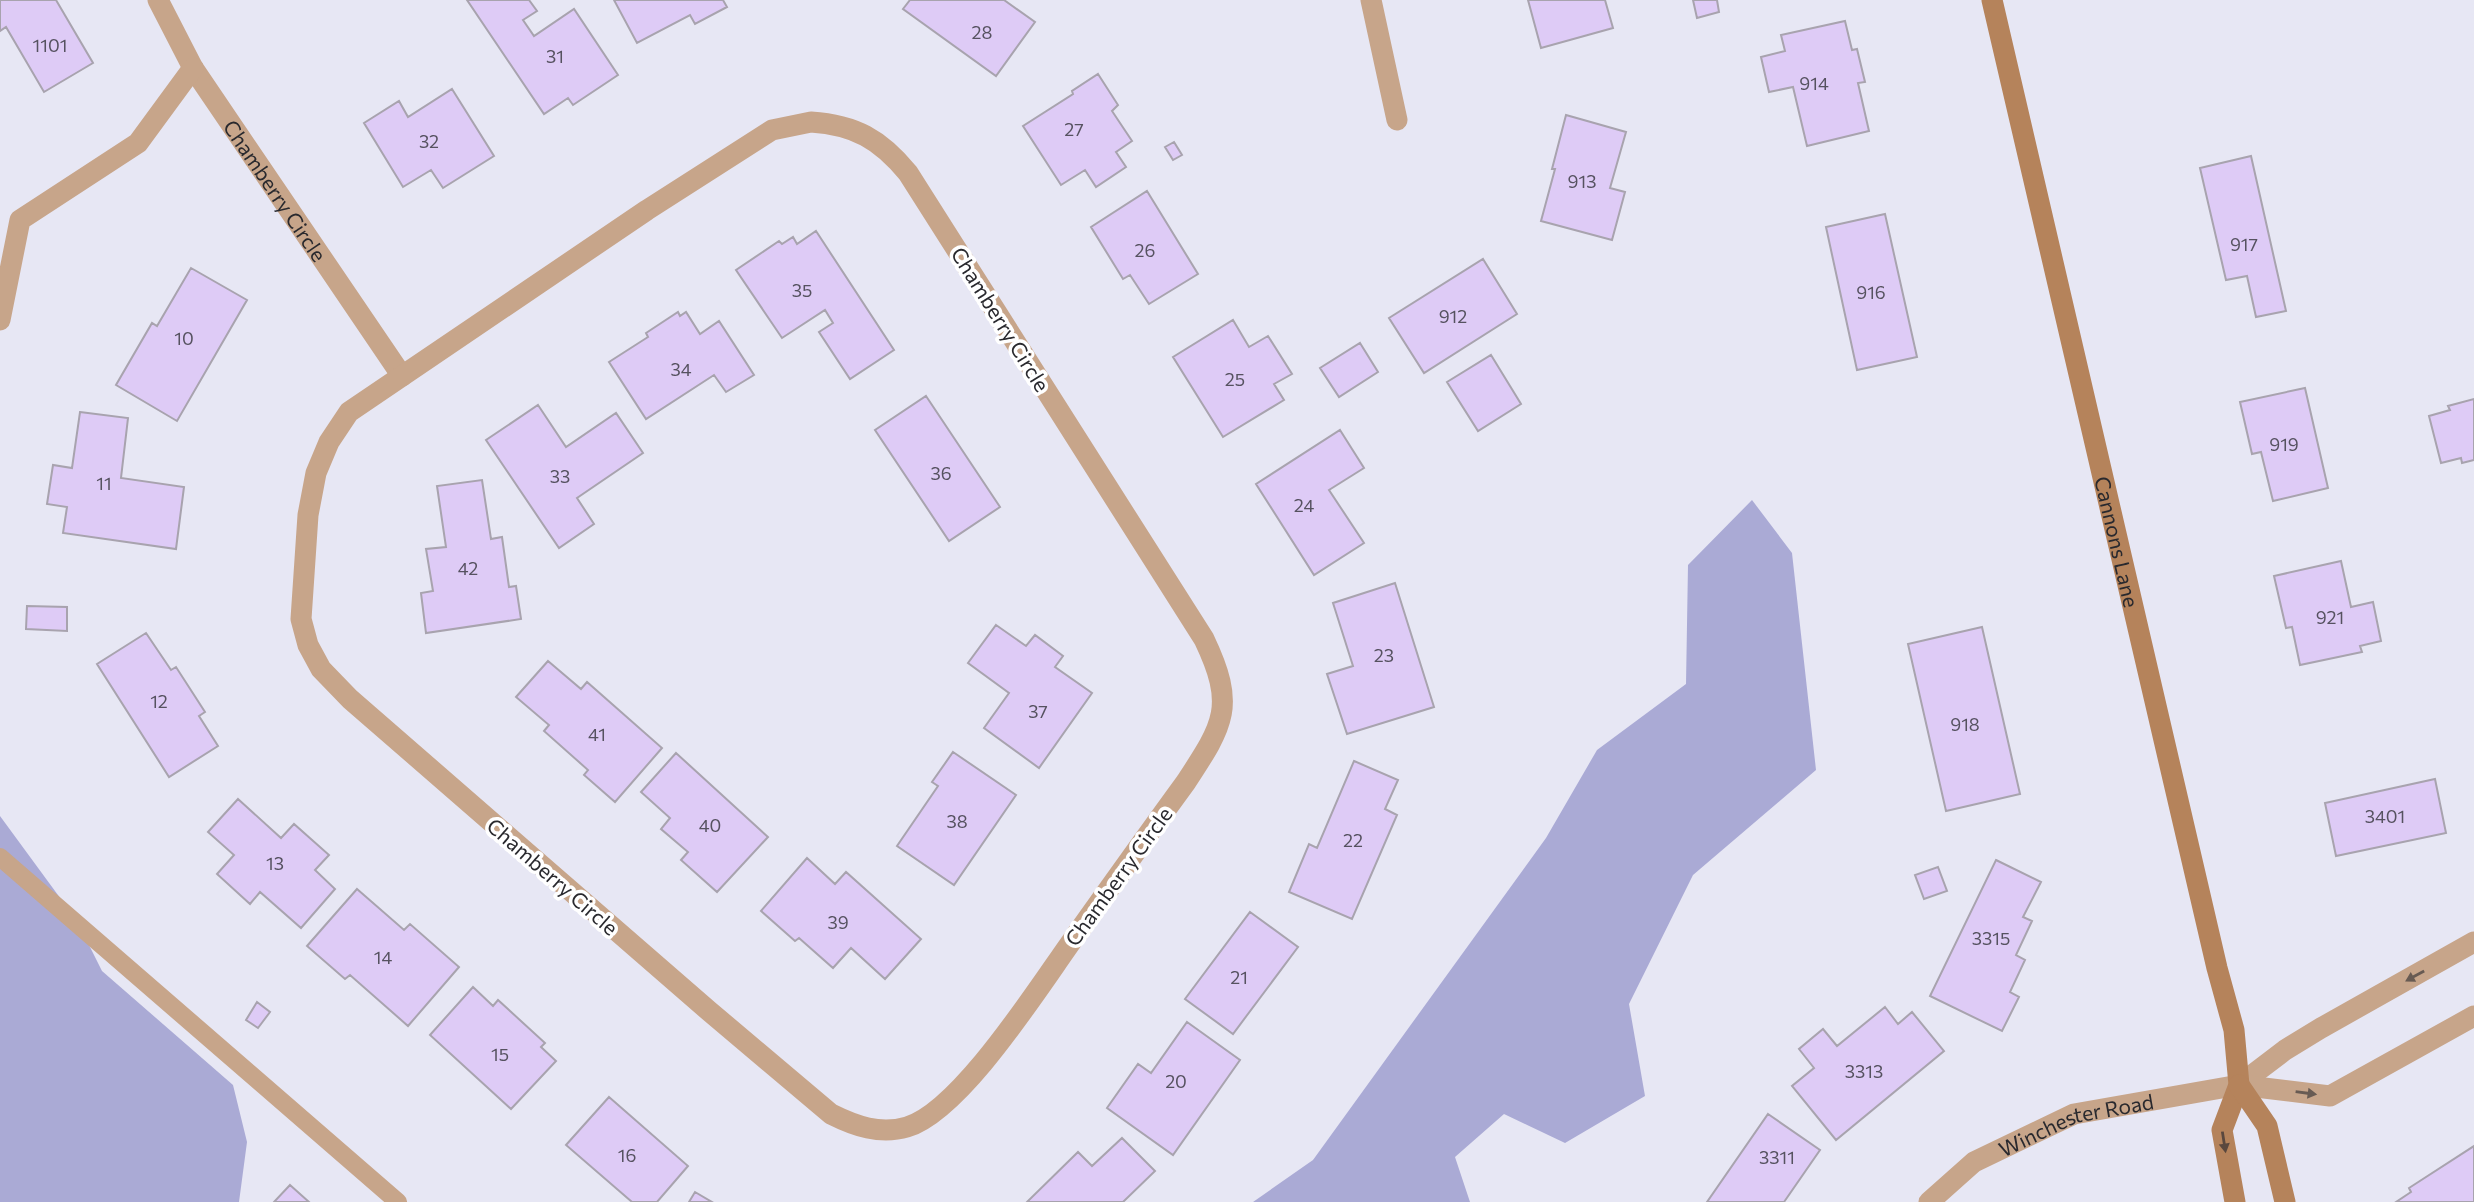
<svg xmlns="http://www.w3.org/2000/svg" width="2474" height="1202" viewBox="0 0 2474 1202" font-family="Commissioner,sans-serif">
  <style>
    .forest { fill: #aaaad5 }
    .building { fill: #decbf6; stroke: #a8a3ae; stroke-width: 2 }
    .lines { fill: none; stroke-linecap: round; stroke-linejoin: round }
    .lane { stroke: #c7a58a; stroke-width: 18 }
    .street { stroke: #c7a58a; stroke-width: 21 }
    .secondary { stroke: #b5835b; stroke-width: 21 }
    .oneway { fill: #685b53 }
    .oneway2 { fill: #5a483e }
    .labels { text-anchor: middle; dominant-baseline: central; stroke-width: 7; stroke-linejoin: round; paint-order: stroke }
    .number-label { font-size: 18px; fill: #565260 }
    .street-label { font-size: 21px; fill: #29292e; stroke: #fff }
  </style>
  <rect width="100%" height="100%" fill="#e7e7f4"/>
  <!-- forest -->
  <path class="forest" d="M1752,500L1792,553L1816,770L1693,875L1629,1004L1645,1096L1565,1143L1504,1114L1455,1157L1470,1202H1253L1313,1160L1546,838L1597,750L1686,684L1688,565Z
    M0,816L77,921L102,971L233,1085L247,1142L239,1202H0Z"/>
  <!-- building -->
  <path class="building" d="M0,0H56L93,63L44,92L6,27L0,31Z
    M467,0H529L537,11L523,20L534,36L574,9L618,75L573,105L568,98L544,114Z
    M614,0H723L727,7L695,24L690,15L637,43Z
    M910,0H1004L1035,22L996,76L903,9Z
    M1528,0H1605L1613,28L1541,48Z
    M1693,0H1717L1719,12L1697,18Z
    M1845,21L1852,50L1857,49L1865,82L1858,83L1869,131L1807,146L1793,87L1769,92L1761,57L1785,51L1781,35Z
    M1098,74L1118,105L1112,111L1132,141L1116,152L1126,167L1096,187L1085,170L1061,185L1023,126L1073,94L1072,91Z
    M452,89L494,156L443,188L431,170L403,187L364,123L399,101L408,117Z
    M1566,115L1626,132L1610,188L1625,192L1612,240L1541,221L1555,169H1552Z
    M1174,142L1182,155L1173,160L1165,147Z
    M2251,156L2286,311L2256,317L2247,276L2226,280L2200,168Z
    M1147,191L1198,274L1149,304L1130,275L1123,279L1091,227Z
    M1885,214L1917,357L1857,370L1826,227Z
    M816,231L894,350L850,379L819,332L833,323L825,310L782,338L736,270L779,241L782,244L793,237L797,244Z
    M1483,259L1517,314L1424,373L1389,318Z
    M191,268L247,300L177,421L116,385L152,323L157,326Z
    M678,312L680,316L686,312L700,334L719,321L754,375L726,392L714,375L646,419L609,362L648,337L646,333Z
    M1233,320L1249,347L1268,336L1292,374L1274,384L1284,400L1223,437L1173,357Z
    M1360,343L1378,372L1339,397L1320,368Z
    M1491,355L1521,404L1478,431L1447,382Z
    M2305,388L2328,488L2273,501L2261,452L2252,454L2240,402Z
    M926,396L1000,507L949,541L875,430Z
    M2474,399V460L2462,463L2461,458L2441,463L2429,416L2450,410L2448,406Z
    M538,405L566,447L616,413L643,453L577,498L594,524L559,548L486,440Z
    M80,412L128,418L121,478L184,487L176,549L63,533L67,507L47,504L53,465L72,468Z
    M1340,430L1364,468L1329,490L1364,543L1314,575L1256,484Z
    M482,480L491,539L502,537L509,587L516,586L521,619L426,633L421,593L433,591L426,549L446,547L437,486Z
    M2341,561L2351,607L2373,602L2381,641L2360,646L2362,652L2300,665L2292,627L2286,628L2274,576Z
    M1395,583L1434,707L1347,734L1327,674L1353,666L1333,603Z
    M27,606L67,607V631L26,629Z
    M996,625L1026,646L1035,635L1063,656L1055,667L1092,693L1039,768L984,728L1009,693L968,663Z
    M1982,627L2020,794L1946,811L1908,644Z
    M146,633L171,670L176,667L205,712L199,716L218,746L169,777L97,664Z
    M548,661L581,689L587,682L662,748L615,802L584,775L588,770L544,731L549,725L516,697Z
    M953,752L1016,795L954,885L897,846L938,786L932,782Z
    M676,753L768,837L717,892L681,860L688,852L661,829L670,818L641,792Z
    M1354,761L1398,780L1385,809L1397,815L1352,919L1289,892L1309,844L1317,848Z
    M2435,779L2446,833L2336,856L2325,803Z
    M238,799L281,838L294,824L329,855L315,870L335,889L301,928L260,892L250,904L217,874L234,855L208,832Z
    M807,858L835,884L846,872L921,939L885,979L851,948L833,968L799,938L795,941L761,911Z
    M1996,860L2041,882L2023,917L2032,921L2016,955L2025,960L2010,992L2019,997L2002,1031L1930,996Z
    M1938,867L1947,891L1924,899L1915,875Z
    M357,889L404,930L410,924L459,967L408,1026L350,975L345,979L307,946Z
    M1250,912L1298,947L1233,1034L1185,999Z
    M473,987L493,1006L498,1000L545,1043L541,1047L556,1061L511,1109L430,1035Z
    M257,1002L270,1012L258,1028L246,1020Z
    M1885,1007L1898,1024L1912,1012L1944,1051L1836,1140L1792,1086L1814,1068L1799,1049L1823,1029L1837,1046Z
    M1187,1022L1240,1060L1173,1155L1107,1108L1138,1064L1151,1073Z
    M609,1097L688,1166L657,1202H632L566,1145Z
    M1768,1114L1820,1150L1784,1202H1707Z
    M1122,1138L1155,1171L1123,1202H1027L1078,1152L1092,1166Z
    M2474,1146V1202H2396L2411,1192L2409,1188Z
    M290,1185L309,1202H274Z
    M695,1192L712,1202H689Z"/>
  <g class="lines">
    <!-- lane -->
    <path class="lane" d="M0,857L398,1202"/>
    <!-- street -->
    <g class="street">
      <path id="s1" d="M158,0L193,68L402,376"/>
      <path d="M1371,0L1397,120"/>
      <path d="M811,122C855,125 880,139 908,173L1204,639C1236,706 1224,724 1186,782C1148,834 1111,886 1074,938C1040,985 961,1111 907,1127C880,1135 855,1126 831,1114L709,1011L350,699L321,669L308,645L301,619L308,515L316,473L329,442L349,412L647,210L772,130Z"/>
      <path d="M0,320L20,220L138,143L193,68"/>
      <path d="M2239,1085L2285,1050L2321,1028L2474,942"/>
      <path id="s2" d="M1929,1202L1974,1162L2074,1114L2239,1085L2330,1096L2474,1016"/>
    </g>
    <!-- secondary -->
    <g class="secondary">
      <path id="s3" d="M1992,0L2217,968L2234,1030L2239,1085L2222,1130L2235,1202"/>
      <path d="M2239,1085L2267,1126L2285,1202"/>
    </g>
  </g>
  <!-- one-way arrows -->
  <defs><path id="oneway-solid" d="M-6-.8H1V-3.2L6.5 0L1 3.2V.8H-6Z" transform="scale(1.75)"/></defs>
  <g class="oneway">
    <use href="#oneway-solid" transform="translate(2415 976) rotate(151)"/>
    <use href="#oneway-solid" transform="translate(2306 1093) rotate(8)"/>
  </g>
  <use class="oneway2" href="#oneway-solid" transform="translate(2224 1142) rotate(81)"/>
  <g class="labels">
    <!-- number labels -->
    <g class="number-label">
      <text x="982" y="32">28</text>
      <text x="50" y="45">1101</text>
      <text x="555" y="56">31</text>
      <text x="1814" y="83">914</text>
      <text x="1074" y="129">27</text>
      <text x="429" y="141">32</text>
      <text x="1582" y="181">913</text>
      <text x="2244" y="244">917</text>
      <text x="1145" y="250">26</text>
      <text x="802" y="290">35</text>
      <text x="1871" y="292">916</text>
      <text x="1453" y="316">912</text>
      <text x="184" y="338">10</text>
      <text x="681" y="369">34</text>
      <text x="1235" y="379">25</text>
      <text x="2284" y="444">919</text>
      <text x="941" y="473">36</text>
      <text x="560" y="476">33</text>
      <text x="104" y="483">11</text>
      <text x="1304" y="505">24</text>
      <text x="468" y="568">42</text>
      <text x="2330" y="617">921</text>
      <text x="1384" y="655">23</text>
      <text x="159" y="701">12</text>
      <text x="1038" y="711">37</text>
      <text x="1965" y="724">918</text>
      <text x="597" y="734">41</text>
      <text x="2385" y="816">3401</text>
      <text x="957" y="821">38</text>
      <text x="710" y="825">40</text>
      <text x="1353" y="840">22</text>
      <text x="275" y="863">13</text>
      <text x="838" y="922">39</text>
      <text x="1991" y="938">3315</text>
      <text x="383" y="957">14</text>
      <text x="1239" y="977">21</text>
      <text x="500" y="1054">15</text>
      <text x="1864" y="1071">3313</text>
      <text x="1176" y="1081">20</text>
      <text x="627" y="1155">16</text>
      <text x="1777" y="1157">3311</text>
    </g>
    <!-- street labels -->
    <g class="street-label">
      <text stroke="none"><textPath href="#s1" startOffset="224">Chamberry Circle</textPath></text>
      <text transform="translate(1001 319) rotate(58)">Chamberry Circle</text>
      <text stroke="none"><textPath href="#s3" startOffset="556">Cannons Lane</textPath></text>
      <text transform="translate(553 876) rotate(41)">Chamberry Circle</text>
      <text transform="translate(1118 876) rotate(-54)">Chamberry Circle</text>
      <text stroke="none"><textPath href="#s2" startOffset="170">Winchester Road</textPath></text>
    </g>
  </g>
</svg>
